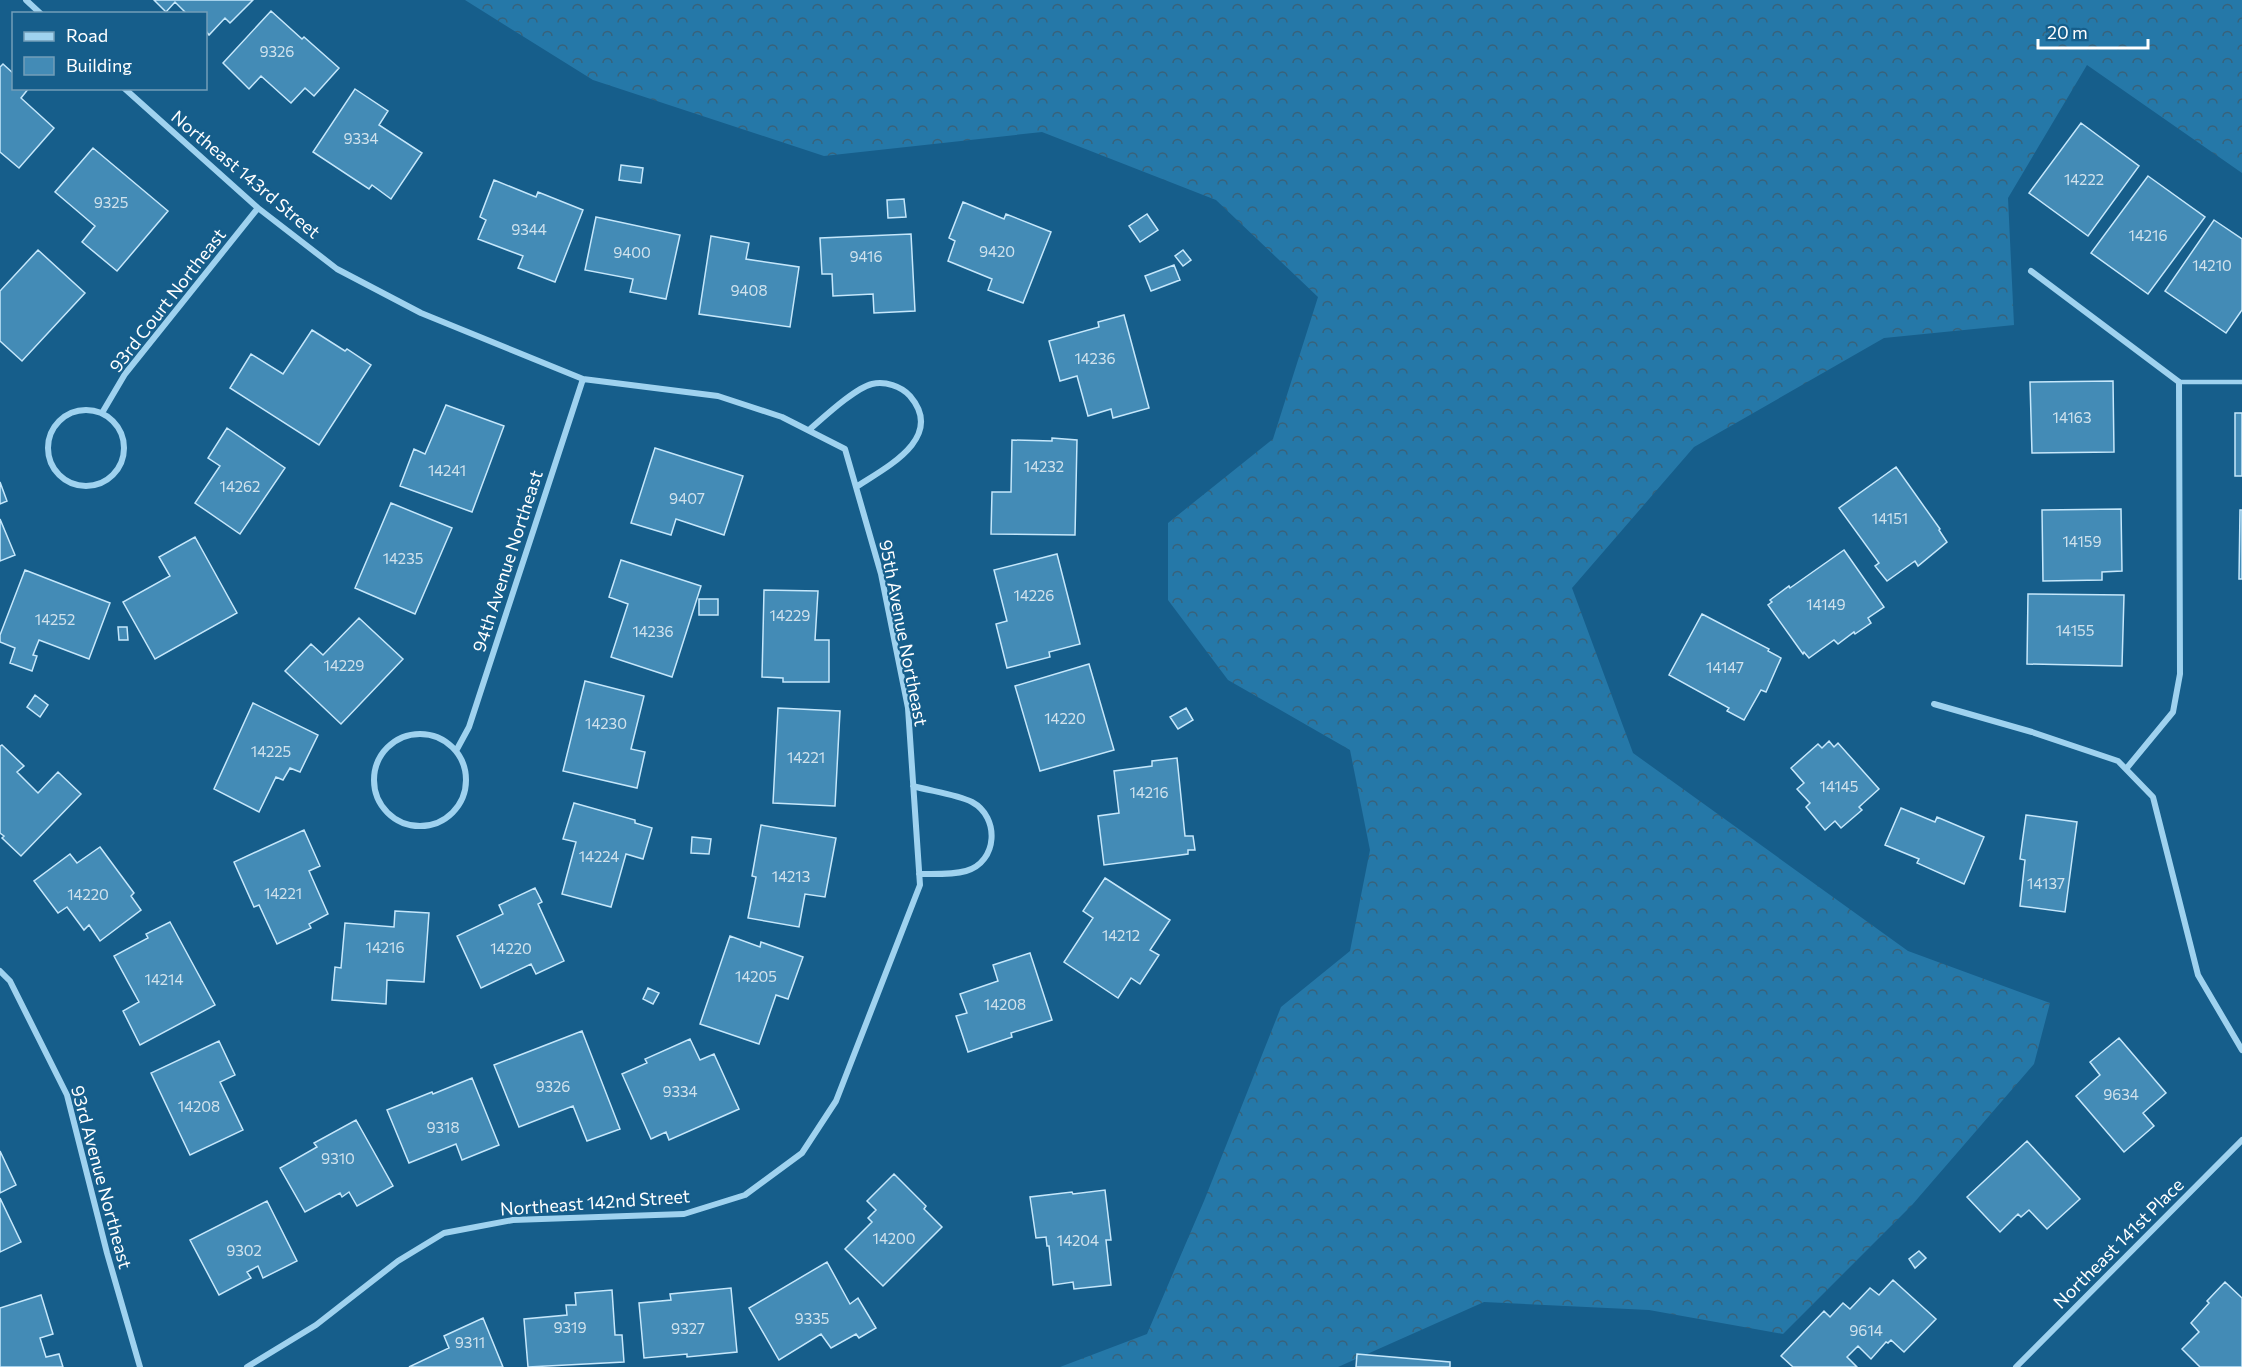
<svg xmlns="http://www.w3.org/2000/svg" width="2242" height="1367" viewBox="0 0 2242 1367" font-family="Commissioner,sans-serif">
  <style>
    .forest { fill: url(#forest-crowns) }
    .building { fill: #438bb6; stroke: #c5e7fb; stroke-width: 1.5 }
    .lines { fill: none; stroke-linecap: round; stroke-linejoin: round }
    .lane { stroke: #9fd2ef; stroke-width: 4.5 }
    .street { stroke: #9fd2ef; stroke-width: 6 }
    .labels { text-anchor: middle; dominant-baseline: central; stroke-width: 4.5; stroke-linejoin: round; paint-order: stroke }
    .number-label { font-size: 15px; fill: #d0e2ed }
    .street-label { font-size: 18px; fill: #fff; stroke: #165e8b }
  </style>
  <defs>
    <pattern id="forest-crowns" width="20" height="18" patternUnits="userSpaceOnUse" patternTransform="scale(1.5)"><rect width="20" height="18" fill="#2578a8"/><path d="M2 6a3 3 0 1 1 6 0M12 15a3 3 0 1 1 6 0" fill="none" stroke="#38627a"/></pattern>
  </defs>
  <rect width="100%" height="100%" fill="#165e8b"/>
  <!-- forest -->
  <path class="forest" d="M465,0H2242V173L2087,65L2008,198L2014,325L1884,338L1694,447L1572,588L1633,753L1908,951L2050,1003L2034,1064L1912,1205L1783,1334L1649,1310L1484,1302L1338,1367H1060L1147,1334L1204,1201L1281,1007L1350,951L1370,850L1350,750L1228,680L1168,600V523L1273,439L1318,297L1216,200L1042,132L824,156L593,80Z"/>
  <!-- building -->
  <path class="building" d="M154,0H253L230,23L225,18L209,35L206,31V14H187L175,2L166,12Z
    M271,11L302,39L304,37L339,68L314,96L305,88L291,103L261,76L249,89L223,63Z
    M3,64L14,74V88H29L21,98L54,128L19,168L0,152V67Z
    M355,89L388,111L379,125L422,153L391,199L372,185L369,189L313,152Z
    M2081,123L2139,166L2088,236L2029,193Z
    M93,148L168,211L117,271L82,242L95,226L55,192Z
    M621,165L643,168L641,183L619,180Z
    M2148,176L2205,217L2148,294L2091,253Z
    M494,180L536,197L538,192L583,210L555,282L518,268L523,256L478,239L486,220L480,217Z
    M904,199L906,217L888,218L887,200Z
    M963,202L1004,219L1006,214L1051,232L1023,303L988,290L992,279L948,261L955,241L949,238Z
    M1147,214L1158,230L1140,242L1129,226Z
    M596,217L680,235L666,299L630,292L633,279L585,270Z
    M2214,220L2242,239V310L2226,333L2165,291Z
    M911,234L915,311L874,313L873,294L833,296L832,274H822L820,238Z
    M711,236L749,243L746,259L799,267L790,327L699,314Z
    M38,250L85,293L22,361L0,341V291Z
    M1183,250L1191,260L1183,266L1175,256Z
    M1174,265L1180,280L1151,291L1145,276Z
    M1124,315L1149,408L1113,418L1111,409L1088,416L1077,376L1060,381L1049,341L1099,327L1098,322Z
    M312,330L345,351L347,349L371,365L319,445L230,388L251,354L283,374Z
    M2113,381L2114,452L2032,453L2030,382Z
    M446,405L504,426L472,512L400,486L414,449L425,454Z
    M2235,413H2242V476H2235Z
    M227,428L285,468L240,534L195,503L220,466L208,458Z
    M1052,438L1077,440L1075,535L991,534L992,492H1011L1012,440L1052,441Z
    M655,448L743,476L724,535L676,519L671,535L631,523Z
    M1896,467L1940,529L1939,530L1947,542L1918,566L1915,561L1887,581L1875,566L1879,563L1839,508Z
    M0,482L7,501L0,504Z
    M391,503L452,528L415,614L355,588Z
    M2121,509L2122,571L2102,572V580L2043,581L2042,510Z
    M2240,510H2242V579H2239Z
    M0,519L15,555L0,561Z
    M195,537L237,613L155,659L123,602L170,576L159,557Z
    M1844,550L1884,607L1868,618L1871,623L1855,634L1854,632L1838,644L1834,640L1809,658L1804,652L1803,654L1768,605L1772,602L1770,600L1789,586L1790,588Z
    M1057,554L1080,644L1049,652L1050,657L1007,668L996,624L1007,621L994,570Z
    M621,560L701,586L672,677L611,657L628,604L609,597Z
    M25,570L110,603L89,659L39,640L33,655L37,656L32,671L10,663L15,648L0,642V635Z
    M764,590L818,591L815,640H829V682H783V678L762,677Z
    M2028,594L2124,595L2122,666L2027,664Z
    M699,599H718V615H699Z
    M1702,614L1769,649L1768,651L1781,658L1766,692L1761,690L1744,720L1727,711L1729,708L1669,675Z
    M359,618L403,659L341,724L285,671L311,644L323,655Z
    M118,627H127L128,640H119Z
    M1089,664L1114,750L1040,771L1015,686Z
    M585,681L644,696L631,749L645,752L637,788L563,771Z
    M35,695L48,705L40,717L27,707Z
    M253,703L318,735L300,772L290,768L283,780L276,777L259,812L214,789Z
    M778,708L840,711L835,806L773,803Z
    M1186,708L1193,720L1178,729L1170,717Z
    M1829,741L1834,747L1838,743L1879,789L1859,807L1862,810L1841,828L1835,821L1825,830L1806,807L1810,803L1797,789L1804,783L1791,768L1818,744L1822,748Z
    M2,745L24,766L17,772L38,793L58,772L81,794L21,856L2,838L4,836L0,833V746Z
    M1177,758L1185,836H1193L1195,850H1188V854L1104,865L1098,816L1119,813L1114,771L1152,766V761Z
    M574,803L635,820V823L652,828L643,859L626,854L611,907L562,894L576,842L563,839Z
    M1901,808L1935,822L1937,817L1984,837L1964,884L1917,863L1919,859L1885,845Z
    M2026,815L2077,822L2065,912L2020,906L2025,860L2020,859Z
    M761,825L836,838L825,897L805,894L799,927L748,918L756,877L752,876Z
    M304,830L320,866L309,871L328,914L309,924L311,928L277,944L259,905L254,907L234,862Z
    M692,837L711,839L709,854L691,853Z
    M100,847L134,893L131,896L141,910L100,941L89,925L84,930L67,907L58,913L34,881L70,854L77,863Z
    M1105,878L1170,920L1150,950L1159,955L1140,984L1131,978L1118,998L1064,962L1093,918L1083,911Z
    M535,888L542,902L538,904L564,961L536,974L531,964L481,988L457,936L503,914L499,905Z
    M395,911L429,913L424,982L387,980L386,1004L332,1000L335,967L341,968L345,923L394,927Z
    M170,922L215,1005L140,1045L123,1011L139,1002L114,956L148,938L146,934Z
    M730,936L760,947L761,942L803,957L788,999L776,995L759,1044L700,1024Z
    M1030,953L1052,1020L1011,1033L1012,1037L968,1052L956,1016L967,1013L960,994L998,981L993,965Z
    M648,988L659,993L653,1004L643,999Z
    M582,1031L620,1129L587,1141L573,1106L519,1127L494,1065Z
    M2119,1038L2166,1093L2143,1113L2154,1126L2124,1152L2076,1096L2100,1075L2090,1062Z
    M690,1039L700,1060L714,1054L739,1109L669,1140L666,1132L651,1139L622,1074L647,1063L645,1059Z
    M219,1041L235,1075L220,1082L243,1130L190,1155L151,1073Z
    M472,1078L499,1145L462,1160L456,1144L409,1163L387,1110L432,1092L433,1094Z
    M356,1120L393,1186L357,1206L349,1192L342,1197L340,1193L305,1212L280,1168L317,1147L314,1143Z
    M2027,1141L2080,1199L2047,1229L2029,1210L2021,1217L2018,1214L2000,1232L1967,1197Z
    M0,1151L16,1185L0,1193Z
    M894,1174L926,1206L924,1209L942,1227L883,1286L845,1249L872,1222L868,1218L876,1210L867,1201Z
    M1105,1190L1111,1240H1106L1111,1285L1074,1289L1073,1282L1053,1285L1049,1246H1047L1046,1237L1036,1238L1030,1197L1072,1192L1073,1194Z
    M0,1198L21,1242L0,1252Z
    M267,1201L297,1261L263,1278L258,1266L247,1272L251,1278L219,1295L190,1240Z
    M1919,1251L1926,1258L1915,1268L1909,1259Z
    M827,1262L850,1304L858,1298L876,1328L859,1338L856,1334L831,1348L821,1334L779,1360L749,1308Z
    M1893,1280L1936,1319L1904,1352L1891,1340L1888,1343L1886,1342L1871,1359L1858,1346L1847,1357L1857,1367H1793L1781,1356L1824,1311L1830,1317L1843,1303L1850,1309L1870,1288L1879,1295Z
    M2225,1282L2242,1298V1367H2200L2182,1349L2199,1332L2191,1323L2209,1303L2207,1301Z
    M731,1288L737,1352L687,1357V1354L644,1358L639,1303L671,1300L670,1294Z
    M612,1290L615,1335H622L624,1362L528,1367L524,1319L567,1315L566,1305H576L575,1293Z
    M41,1295L53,1334L40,1338L46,1357L59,1354L63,1367H0V1308Z
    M483,1318L503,1367H409L449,1348L444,1336Z
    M1357,1354L1450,1362V1367H1356Z"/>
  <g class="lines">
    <!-- lane -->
    <path class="lane" d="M2179,382H2242"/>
    <!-- street -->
    <path class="street" d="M26,0L41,14
      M124,88L258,208L337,269L421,313L583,379L718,396L782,417L845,449L881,574L908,708L920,885L836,1101L802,1153L745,1195L684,1214L513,1220L444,1233L398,1261L316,1325L247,1367
      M2031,271L2179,382L2180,674L2173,712L2126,769
      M48 448a38 38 0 1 1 76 0a38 38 0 1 1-76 0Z
      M102,413L125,374L258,208
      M809,430C823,418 855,388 872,384C885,381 901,386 910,396C946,438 885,468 856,487
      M1934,704L2032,732L2118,761L2153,797L2198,975L2242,1050
      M374 780a46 46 0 1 1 92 0a46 46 0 1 1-92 0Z
      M456,751L469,727L583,379
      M913,786C930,791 956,794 972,802C1000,817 998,862 966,871C951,875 934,874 919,874
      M0,971L10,981L67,1095L107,1253L140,1367
      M2016,1367L2242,1140"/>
  </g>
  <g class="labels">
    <!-- number labels -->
    <g class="number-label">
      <text x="277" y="51">9326</text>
      <text x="361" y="138">9334</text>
      <text x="2084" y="179">14222</text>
      <text x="111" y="202">9325</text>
      <text x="529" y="229">9344</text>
      <text x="2148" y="235">14216</text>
      <text x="997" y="251">9420</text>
      <text x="632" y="252">9400</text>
      <text x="866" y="256">9416</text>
      <text x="2212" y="265">14210</text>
      <text x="749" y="290">9408</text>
      <text x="1095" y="358">14236</text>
      <text x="2072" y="417">14163</text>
      <text x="1044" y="466">14232</text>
      <text x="447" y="470">14241</text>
      <text x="240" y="486">14262</text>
      <text x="687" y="498">9407</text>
      <text x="1890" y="518">14151</text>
      <text x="2082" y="541">14159</text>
      <text x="403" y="558">14235</text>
      <text x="1034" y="595">14226</text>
      <text x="1826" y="604">14149</text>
      <text x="790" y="615">14229</text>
      <text x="55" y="619">14252</text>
      <text x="2075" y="630">14155</text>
      <text x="653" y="631">14236</text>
      <text x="344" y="665">14229</text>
      <text x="1725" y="667">14147</text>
      <text x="1065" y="718">14220</text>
      <text x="606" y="723">14230</text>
      <text x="271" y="751">14225</text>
      <text x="806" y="757">14221</text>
      <text x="1839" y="786">14145</text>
      <text x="1149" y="792">14216</text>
      <text x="599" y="856">14224</text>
      <text x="791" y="876">14213</text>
      <text x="2046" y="883">14137</text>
      <text x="283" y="893">14221</text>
      <text x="88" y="894">14220</text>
      <text x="1121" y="935">14212</text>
      <text x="385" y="947">14216</text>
      <text x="511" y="948">14220</text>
      <text x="756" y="976">14205</text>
      <text x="164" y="979">14214</text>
      <text x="1005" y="1004">14208</text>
      <text x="553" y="1086">9326</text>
      <text x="680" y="1091">9334</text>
      <text x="2121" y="1094">9634</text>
      <text x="199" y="1106">14208</text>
      <text x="443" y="1127">9318</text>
      <text x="338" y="1158">9310</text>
      <text x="894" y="1238">14200</text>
      <text x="1078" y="1240">14204</text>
      <text x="244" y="1250">9302</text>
      <text x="812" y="1318">9335</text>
      <text x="570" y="1327">9319</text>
      <text x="688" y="1328">9327</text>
      <text x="1866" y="1330">9614</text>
      <text x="470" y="1342">9311</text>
    </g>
    <!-- street labels -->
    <g class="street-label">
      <text transform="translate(246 174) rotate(40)">Northeast 143rd Street</text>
      <text transform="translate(167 300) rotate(-52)">93rd Court Northeast</text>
      <text transform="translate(507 561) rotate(-72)">94th Avenue Northeast</text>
      <text transform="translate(904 633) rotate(79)">95th Avenue Northeast</text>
      <text transform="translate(102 1177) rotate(75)">93rd Avenue Northeast</text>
      <text transform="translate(595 1202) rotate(-4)">Northeast 142nd Street</text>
      <text transform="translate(2118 1243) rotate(-45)">Northeast 141st Place</text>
    </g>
  </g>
  <!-- legend -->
  <rect x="12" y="12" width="195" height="78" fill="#165e8b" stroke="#739eb9" stroke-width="1.5"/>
  <rect x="24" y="32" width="30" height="9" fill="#9fd2ef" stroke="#739eb9" stroke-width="1.5"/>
  <text x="66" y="42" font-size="18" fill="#ffffff">Road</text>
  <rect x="24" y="57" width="30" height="18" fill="#438bb6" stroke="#739eb9" stroke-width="1.5"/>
  <text x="66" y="72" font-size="18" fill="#ffffff">Building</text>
  <!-- scale -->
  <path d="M2038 39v9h110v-9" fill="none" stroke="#ffffff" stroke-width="3"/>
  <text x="2047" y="39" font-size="18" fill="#ffffff" stroke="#165e8b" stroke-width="4.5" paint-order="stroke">20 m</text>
</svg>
